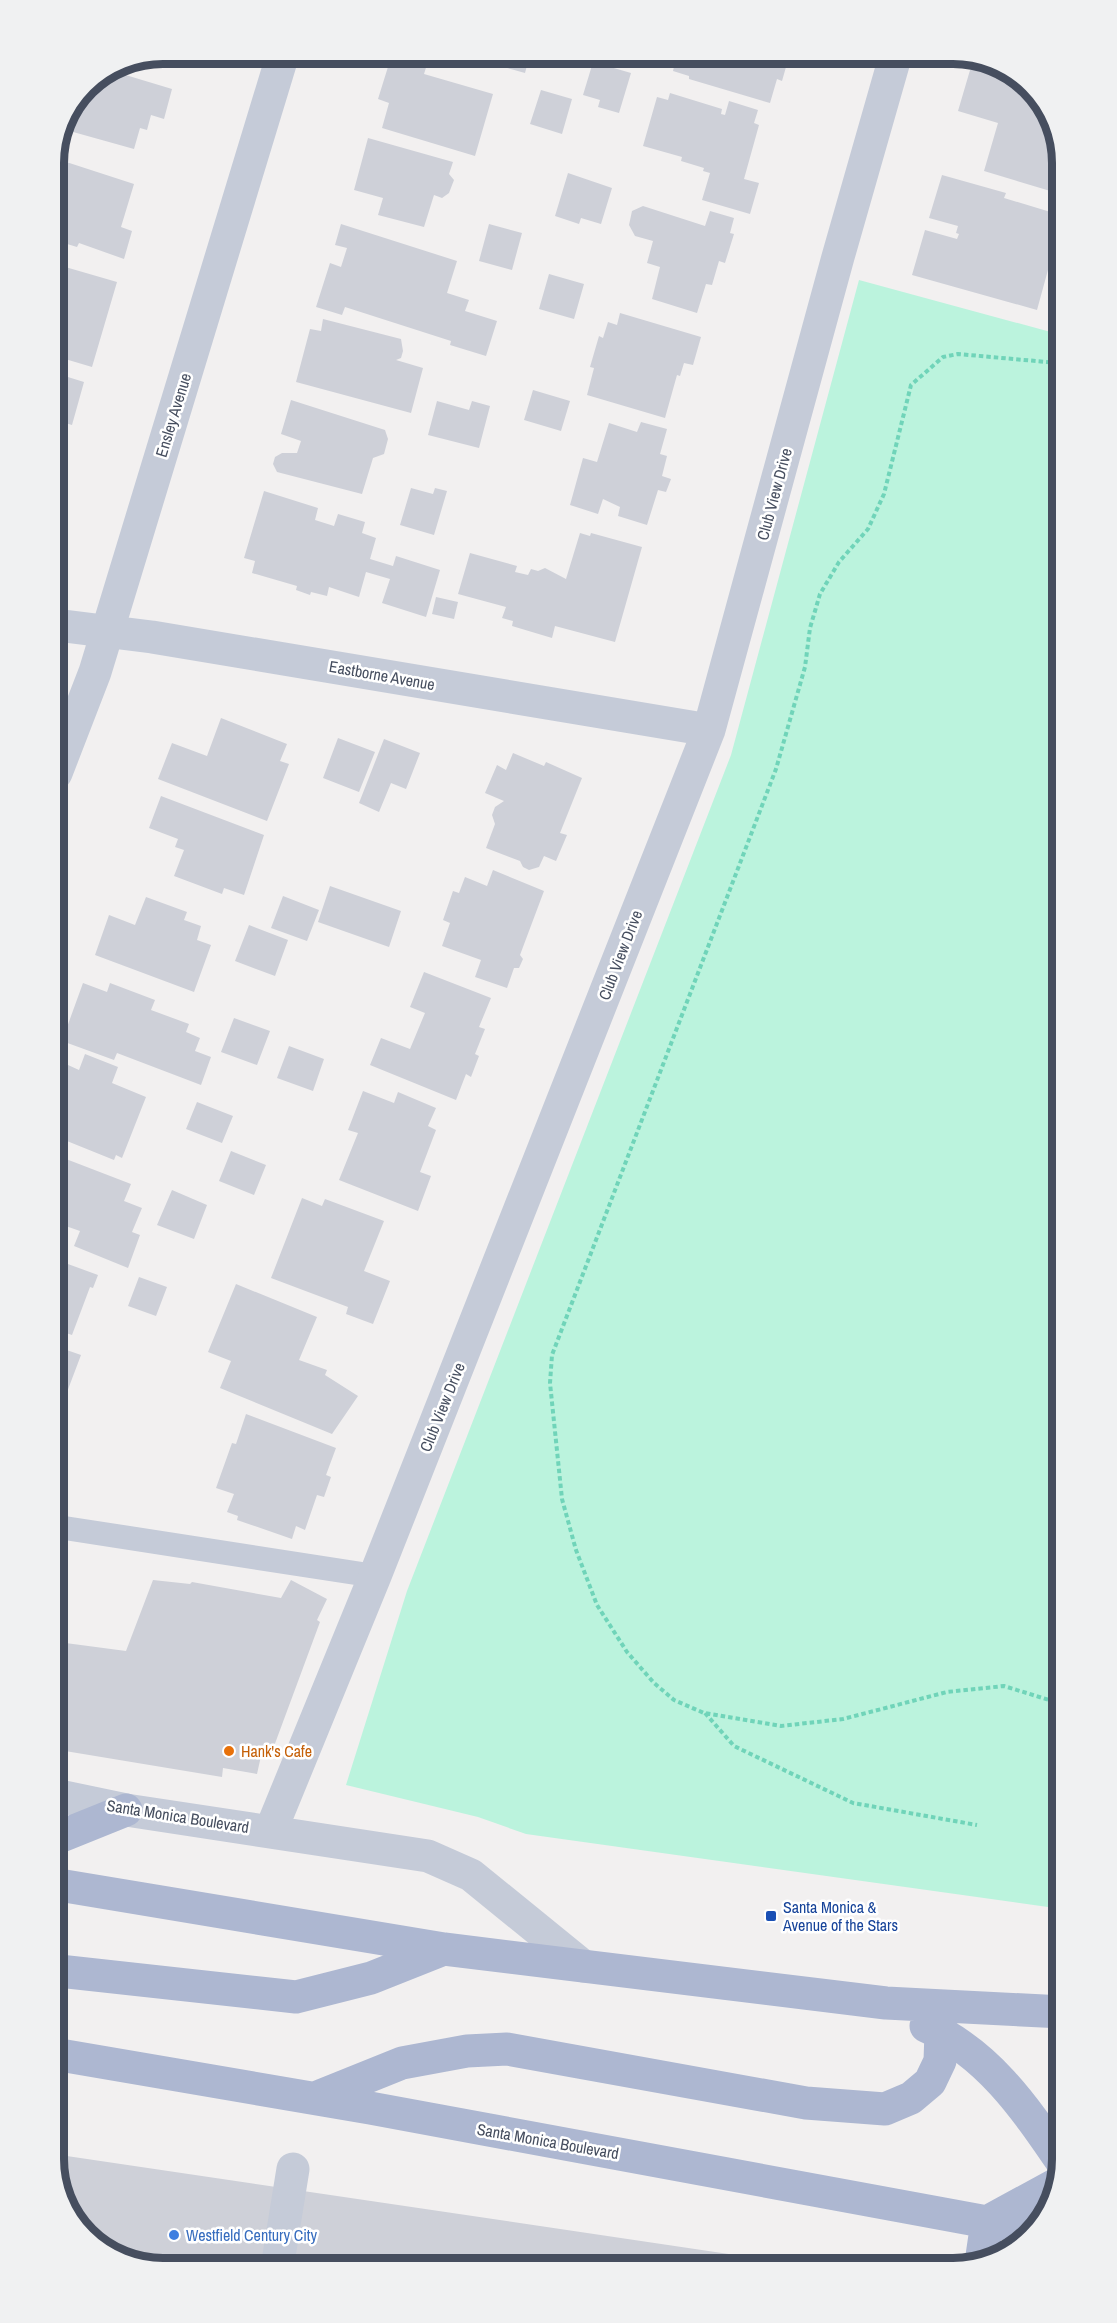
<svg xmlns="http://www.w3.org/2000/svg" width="1117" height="2323" viewBox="0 0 1117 2323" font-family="'Archivo Narrow',sans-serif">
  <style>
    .green { fill: #bbf3dd }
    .building { fill: #ced0d8 }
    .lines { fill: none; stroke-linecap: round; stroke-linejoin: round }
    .path { stroke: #70d4b9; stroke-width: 4; stroke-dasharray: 4.5 3; stroke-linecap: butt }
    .lane { stroke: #c5cbd8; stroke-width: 24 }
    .street { stroke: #c5cbd8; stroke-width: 33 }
    .primary { stroke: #adb7d1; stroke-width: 33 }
    .food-dot { fill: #e8710a; stroke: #fff; stroke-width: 2 }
    .transit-dot { fill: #1a4fb4; stroke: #fff; stroke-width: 2 }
    .shop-dot { fill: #3f7fe0; stroke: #fff; stroke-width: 2 }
    .labels { text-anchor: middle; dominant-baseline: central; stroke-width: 5; stroke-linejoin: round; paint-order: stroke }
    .street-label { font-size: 16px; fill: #464e5f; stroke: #fff }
    .food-label { font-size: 16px; fill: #c56008; stroke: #fff; text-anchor: start }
    .transit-label { font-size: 16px; fill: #164399; stroke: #fff; text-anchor: start }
    .shop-label { font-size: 16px; fill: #366cbe; stroke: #fff; text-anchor: start }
    .rim { fill: none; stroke: #464e5f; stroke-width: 8 }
  </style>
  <rect width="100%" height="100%" fill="#f2f0f0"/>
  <!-- green -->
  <path class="green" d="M859,280L1058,334L1062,1909L526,1834L478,1817L346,1785L407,1591L731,755Z"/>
  <!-- building -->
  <path class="building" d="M163,54H171L168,63L147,57Z
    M392,54H417L429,58L424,74L493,94L475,156L382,128L389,103L378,99Z
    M457,54H530L525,73Z
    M677,54H799L797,63L788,60L782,81L777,79L770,103L689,79V76L673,71Z
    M973,60L1021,77L1057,128V193L984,171L998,123L958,111Z
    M593,62L631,73L619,113L598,107L600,100L583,95Z
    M109,70L172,89L164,119L151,115L147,130L140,128L134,149L66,130L86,86Z
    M541,90L572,99L562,134L530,124Z
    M670,93L722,109L721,114L725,115L729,101L758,110L754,123L759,125L744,179L759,183L750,214L702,200L710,173L703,171L704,168L681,161L682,157L643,146L657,97L668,100Z
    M368,138L453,162L449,174L454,180L449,193L442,198L434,195L424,227L378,215L383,198L354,190Z
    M54,158L134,184L121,227L132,231L124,259L79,243L77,247L54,240Z
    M568,173L612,188L601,224L581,218L579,224L555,216Z
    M942,175L1006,193L1004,198L1057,214V237L1037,310L912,275L925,230L957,239L959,234L956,233L958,226L929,218Z
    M643,206L705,226L710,211L734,218L730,233L734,234L725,263L719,261L712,285L706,284L697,313L652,299L660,267L647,263L653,241L635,236L629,225L632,211Z
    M341,224L457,261L447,293L469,300L465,311L497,321L486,356L450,345L451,341L345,307L342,315L316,307L330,263L341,267L347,248L335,245Z
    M489,224L522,233L512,270L479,261Z
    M55,264L117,282L92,367L55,356Z
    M549,274L584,284L574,319L539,309Z
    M620,313L701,337L693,365L684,363L680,376L677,375L665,418L587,395L594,368L590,367L599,336L603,338L608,322L617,325Z
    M323,319L401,339L403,351L401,358L396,360L423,368L411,413L296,382L310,329L321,331Z
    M55,373L84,382L72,425L55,420Z
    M533,390L570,401L561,431L524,420Z
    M291,400L385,430L388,439L384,454L373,458L362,494L277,472L273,464L275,457L282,453H297L301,441L281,434Z
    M437,401L469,410L472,401L490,406L479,448L428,435Z
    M641,422L667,429L660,454L667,456L662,476L671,479L666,492L658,490L647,525L618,516L620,507L603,499L598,514L570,505L583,458L597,462L609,423L637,432Z
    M411,488L433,494L435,488L447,491L434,535L400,525Z
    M264,491L318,508L315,520L334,526L338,514L365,522L362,533L376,538L370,559L393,566L396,556L440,570L426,617L382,603L390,579L366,572L359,597L329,587L327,596L311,592L310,595L296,590L297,586L252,573L255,561L244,558Z
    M580,533L590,536L591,533L642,547L615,642L555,626L552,638L512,626L513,621L502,618L506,607L458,594L470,553L517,566L515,572L528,575L531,569L538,571L545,568L566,579Z
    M436,597L458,602L454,619L432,614Z
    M221,718L287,744L280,761L289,764L267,821L158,779L172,743L207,756Z
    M338,738L375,752L359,792L323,778Z
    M384,739L420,753L406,789L391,783L379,812L359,803Z
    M513,753L544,766L546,762L582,778L560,833L567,835L556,861L544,856L539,867L529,870L523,867L520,861L486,848L495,824L492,815L495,807L504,801L485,793L497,765L506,770Z
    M161,796L264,835L244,895L224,888L222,894L174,876L184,850L175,847L178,839L149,828Z
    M493,870L544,891L520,955L523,959L519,968H514L507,988L475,977L481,960L442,946L450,923L443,920L453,891L459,893L465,877L487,886Z
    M330,886L401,911L389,947L318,922Z
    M283,896L319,910L307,941L271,928Z
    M146,897L187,912L184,920L201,926L197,940L211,945L194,992L95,955L109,915L135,925Z
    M249,925L288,940L275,976L235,961Z
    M424,972L491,998L479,1027L485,1029L475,1054L479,1056L471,1077L466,1074L456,1100L370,1065L381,1038L410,1049L425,1013L410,1007Z
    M83,983L107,992L110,983L155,1000L151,1010L189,1024L186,1032L200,1038L195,1051L211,1057L201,1085L117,1053L114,1060L62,1041Z
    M234,1018L270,1031L257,1065L221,1052Z
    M289,1046L324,1059L313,1091L277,1078Z
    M85,1054L118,1067L112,1083L146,1097L122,1158L116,1155L114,1160L57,1137V1094L68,1065L79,1070Z
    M363,1091L394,1103L398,1092L436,1108L428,1126L436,1130L420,1172L431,1176L418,1211L339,1180L358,1133L348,1130Z
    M197,1102L233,1116L222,1143L186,1129Z
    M231,1151L266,1165L254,1195L219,1181Z
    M66,1159L131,1184L124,1201L142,1208L132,1232L140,1235L128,1268L74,1246L80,1231L57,1223V1164L63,1166Z
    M172,1190L207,1205L194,1239L157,1225Z
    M302,1198L322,1206L325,1199L384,1221L364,1271L390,1281L373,1324L346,1314L348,1307L271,1278Z
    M57,1260L98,1275L93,1288L90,1287L72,1335L57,1330Z
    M139,1277L167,1287L156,1316L128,1306Z
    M236,1284L317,1317L299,1360L327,1370L325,1375L358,1396L332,1434L220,1388L231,1361L208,1352Z
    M58,1347L81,1355L58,1416Z
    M246,1414L336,1448L326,1475L331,1477L324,1497L317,1495L305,1530L296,1526L292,1539L237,1520L238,1516L227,1512L234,1494L216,1488L232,1443L236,1444Z
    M153,1580L190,1584L192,1582L281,1598L291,1580L327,1599L317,1620L320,1622L270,1757L261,1756L257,1774L223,1768L222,1777L59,1750L58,1642L126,1651Z
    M60,2155L790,2263L789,2264L156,2269L96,2246L60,2195Z"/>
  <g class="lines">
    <!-- path -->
    <path class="path" d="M1058,363L958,354L943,357L911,385L884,494L868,529L839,562L820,594L810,628L805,667L776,769L552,1355L550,1383L562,1499L576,1550L597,1605L627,1652L654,1683L674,1700L704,1713L781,1726L843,1719L947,1692L1004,1686L1062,1704
      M705,1713L734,1746L853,1803L977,1825"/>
    <!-- lane -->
    <path class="lane" d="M58,1527L375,1576"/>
    <!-- street -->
    <path class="street" d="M56,625L152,637L709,730
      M56,773L95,672L283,54
      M59,1796L126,1810L428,1856L471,1875L583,1966
      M271,1830L375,1576L709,730L838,257L896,54
      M277,2268L293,2169"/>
    <!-- primary -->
    <path class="primary" d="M59,1837L126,1810
      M59,1885L444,1949L886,2003L1063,2012
      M59,1971L296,1997L371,1978L444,1949
      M926,2026C988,2053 1025,2108 1062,2162
      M60,2055L370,2108L987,2222L1036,2227
      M315,2098L402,2063L467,2051L507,2049L806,2103L885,2109L911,2098L930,2082L940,2061L941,2032
      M987,2222L1055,2185
      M981,2263L987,2222"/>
  </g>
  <!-- markers -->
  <circle class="food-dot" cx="229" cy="1751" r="6"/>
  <rect class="transit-dot" x="765" y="1910" width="12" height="12" rx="3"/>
  <circle class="shop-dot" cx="174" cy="2235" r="6"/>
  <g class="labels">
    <!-- street labels -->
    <g class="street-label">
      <text transform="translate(173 415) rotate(-73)">Ensley Avenue</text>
      <text transform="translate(774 494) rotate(-75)">Club View Drive</text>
      <text transform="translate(382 675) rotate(10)">Eastborne Avenue</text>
      <text transform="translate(620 955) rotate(-69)">Club View Drive</text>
      <text transform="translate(442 1407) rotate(-68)">Club View Drive</text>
      <text transform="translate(178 1816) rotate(9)">Santa Monica Boulevard</text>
      <text transform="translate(548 2141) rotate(10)">Santa Monica Boulevard</text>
    </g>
    <!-- food labels -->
    <g class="food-label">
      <text x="241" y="1751">Hank's Cafe</text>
    </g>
    <!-- transit labels -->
    <g class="transit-label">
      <text x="783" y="1907">Santa Monica &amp;<tspan x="783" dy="18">Avenue of the Stars</tspan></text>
    </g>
    <!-- shop labels -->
    <g class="shop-label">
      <text x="186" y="2235">Westfield Century City</text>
    </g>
  </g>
  <!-- crop -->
  <path d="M0 0H1117V2323H0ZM163 64H953A99 99 0 0 1 1052 163V2159A99 99 0 0 1 953 2258H163A99 99 0 0 1 64 2159V163A99 99 0 0 1 163 64Z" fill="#f0f1f2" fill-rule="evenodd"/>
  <path class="rim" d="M163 64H953A99 99 0 0 1 1052 163V2159A99 99 0 0 1 953 2258H163A99 99 0 0 1 64 2159V163A99 99 0 0 1 163 64Z"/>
</svg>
